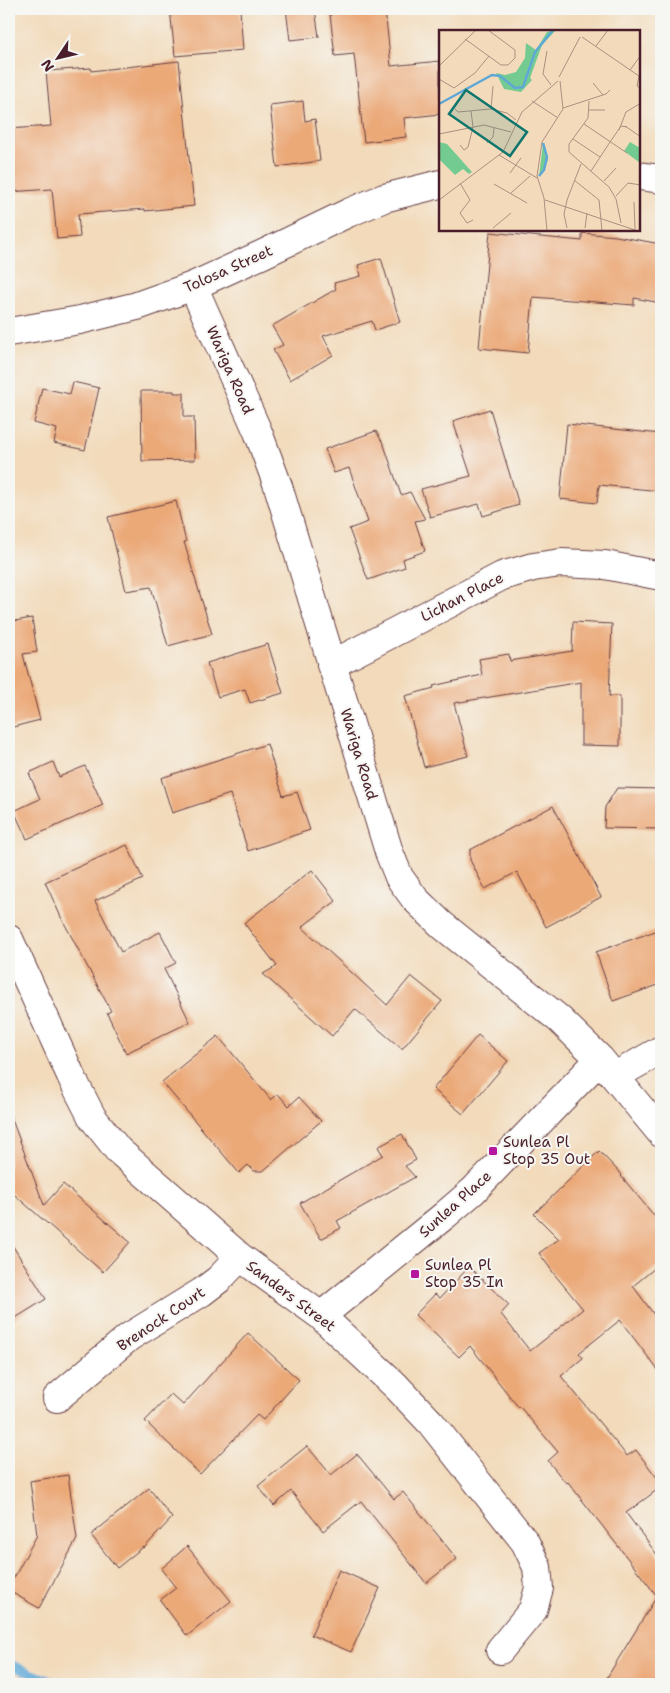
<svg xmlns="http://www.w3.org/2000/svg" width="670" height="1693" viewBox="0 0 670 1693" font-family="'Shantell Sans',sans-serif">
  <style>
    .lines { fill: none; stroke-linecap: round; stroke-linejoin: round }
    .stream { stroke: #5fa8d6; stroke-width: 9 }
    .building { fill: #eba978 }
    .minor-casing { stroke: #633b40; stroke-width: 30 }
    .minor { stroke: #fff; stroke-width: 28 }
    .poi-dot { fill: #b5179e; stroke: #f6f6f2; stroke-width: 2 }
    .labels { text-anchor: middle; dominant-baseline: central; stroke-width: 4; stroke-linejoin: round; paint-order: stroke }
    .street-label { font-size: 15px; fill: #4a1f2b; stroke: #f6f6f2 }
    .poi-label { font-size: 15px; fill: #4a1f2b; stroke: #f6f6f2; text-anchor: start }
    .inset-river { fill: none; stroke: #5fa8d6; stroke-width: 2.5 }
    .inset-road { fill: none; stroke: #af8f81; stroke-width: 1 }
    .view { fill: #0f766e; fill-opacity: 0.15; stroke: #0f766e; stroke-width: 2.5 }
    .inset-edge { fill: none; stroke: #4a1f2b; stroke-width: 2.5 }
  </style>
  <rect width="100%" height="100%" fill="#f6f6f2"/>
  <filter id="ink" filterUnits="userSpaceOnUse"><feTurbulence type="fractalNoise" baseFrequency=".02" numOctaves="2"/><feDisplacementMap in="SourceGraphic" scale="10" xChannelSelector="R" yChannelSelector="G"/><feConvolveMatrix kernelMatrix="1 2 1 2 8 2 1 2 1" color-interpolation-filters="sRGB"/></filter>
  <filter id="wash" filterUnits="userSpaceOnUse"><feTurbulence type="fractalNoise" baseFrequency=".0096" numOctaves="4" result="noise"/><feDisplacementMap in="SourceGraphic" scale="20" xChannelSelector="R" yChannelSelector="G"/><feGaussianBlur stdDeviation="1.12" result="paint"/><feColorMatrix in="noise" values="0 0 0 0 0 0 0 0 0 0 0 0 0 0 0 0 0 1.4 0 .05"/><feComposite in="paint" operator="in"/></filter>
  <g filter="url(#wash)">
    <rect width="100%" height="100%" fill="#f2daba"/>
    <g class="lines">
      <!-- stream -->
      <path class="stream" d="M9,1664L57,1684"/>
    </g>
    <g id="blocks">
      <!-- building -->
      <path class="building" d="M170,9H240L243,50L175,56Z
        M286,9H315L319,37L290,40Z
        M371,9H385L391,66L440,61V114L404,118L406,137L364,142L354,54L335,56L330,14Z
        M179,61L194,206L145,211V209L78,214L80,237L57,239L52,189L9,192V129L51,126L46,71L91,68V71Z
        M303,101L305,121L315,119L320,161L277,167L270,105Z
        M490,232L582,241V233L616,236L661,244V303L634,298V305L533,297L528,353L479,348Z
        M381,258L400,322L375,330L372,321L323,336L333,355L290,380L273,350L283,345L272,326L336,289L334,283L361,276L358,265Z
        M73,382L99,388L85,450L54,443L57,429L34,423L42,388L70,394Z
        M141,391H174V393H184V417H194L195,460L142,461Z
        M490,409L519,505L483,516L479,504L430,517L421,489L471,476L453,421Z
        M567,424L661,434V491L599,485L597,503L560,499Z
        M376,431L384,445L401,495L410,492L425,519L415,521L425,551L403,559L405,567L368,580L349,529L368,522L349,468L334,473L325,449Z
        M176,501L186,542H184L212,634L168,646L151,587L126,591L108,517Z
        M32,618L37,652L23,654L40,720L9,728V622Z
        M573,622L612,624L609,696H620V746L581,745V682L454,703L468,756L424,767L405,696L434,688L433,686L482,675L479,659L509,654L510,661L572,651Z
        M268,644L283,693L250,703L245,689L218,697L207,663Z
        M267,744L283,796L297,792L310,830L248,851L230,794L172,813L161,778Z
        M53,762L59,777L85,766L103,805L27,839L14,811L40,799L29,773Z
        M617,788L661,789V829L604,828L605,807Z
        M553,806L601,897L546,927L517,872L485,889L470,860V850Z
        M127,845L143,879L95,901L121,952L160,932L176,963L164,969L190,1022L126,1053L107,1013L111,1011L61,917L45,882Z
        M312,870L336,901L302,927L387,1005L411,976L442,1001L402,1049L355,1009L332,1036L263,974L277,966L244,923Z
        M661,929V984L613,1001L596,952Z
        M478,1035L508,1061L463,1114L433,1089Z
        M218,1036L271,1100L278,1094L289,1106L299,1097L321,1121L263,1171H254L248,1165L239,1173L162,1082Z
        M9,1117H11L44,1205L63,1184L130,1242L103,1272L9,1190Z
        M402,1134L416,1160L405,1166L415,1177L337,1221L341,1228L321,1239L300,1203L383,1155L378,1147Z
        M599,1151L622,1175L621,1176L661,1224V1263L633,1286L661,1324V1374L620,1320L579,1353L583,1358L561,1376L627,1456L636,1450L661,1483V1487L626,1513L661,1560V1684H603L657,1596L568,1482L566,1483L548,1461L558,1452L520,1407L519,1408L470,1346L459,1357L415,1315L435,1294L440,1298L469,1267L509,1305L501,1314L530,1351L583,1309L555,1275L539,1253L559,1239L534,1214Z
        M9,1240L46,1299L9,1322Z
        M248,1333L299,1380L263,1420L257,1415L200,1474L145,1421L171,1394L183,1405Z
        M307,1446L331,1475L357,1454L394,1499L403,1492L457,1559L426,1583L361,1501L323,1531L291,1491L274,1506L258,1486Z
        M68,1475L77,1539L39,1608L9,1591V1587L37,1535L30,1481Z
        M149,1488L172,1518L144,1548L143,1547L117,1568L91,1535Z
        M187,1546L231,1601L187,1636L160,1600L176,1588L161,1569Z
        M339,1570L380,1588L351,1652L311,1635Z"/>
    </g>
  </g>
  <g filter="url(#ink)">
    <use href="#blocks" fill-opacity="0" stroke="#633b40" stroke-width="1"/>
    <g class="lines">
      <defs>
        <path id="minor" d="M639,176L661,179
          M193,286L258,432L278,486L389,852L399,877L415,899L442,925L559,1019L600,1059L661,1133
          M9,332L80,320L137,306L193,286L263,254L348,213L384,198L440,184
          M331,665L502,576L533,567L561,563L605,565L661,576
          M9,939L72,1078L92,1117L118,1150L240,1257L321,1316L396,1386L431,1423L525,1542L537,1567L539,1588L533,1610L500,1650
          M615,1076L661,1050
          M321,1316L445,1215L473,1191L600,1059
          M57,1398L129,1337L202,1292L219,1279L240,1257"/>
      </defs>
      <!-- minor casing -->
      <use href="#minor" class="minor-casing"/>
      <!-- minor -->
      <use href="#minor" class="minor"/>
    </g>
  </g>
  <!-- markers -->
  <g class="poi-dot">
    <rect x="488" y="1146" width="10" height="10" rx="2.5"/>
    <rect x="410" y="1269" width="10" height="10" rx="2.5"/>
  </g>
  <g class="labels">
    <!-- street labels -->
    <g class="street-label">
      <text transform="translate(228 269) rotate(-24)">Tolosa Street</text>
      <text transform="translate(230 370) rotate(66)">Wariga Road</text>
      <text transform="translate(462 597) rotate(-27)">Lichan Place</text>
      <text transform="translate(359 754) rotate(73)">Wariga Road</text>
      <text transform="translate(455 1204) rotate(-42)">Sunlea Place</text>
      <text transform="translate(291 1296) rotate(37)">Sanders Street</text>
      <text transform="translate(161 1319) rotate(-34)">Brenock Court</text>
    </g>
    <!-- poi labels -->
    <g class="poi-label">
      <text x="503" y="1142">Sunlea Pl<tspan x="503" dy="17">Stop 35 Out</tspan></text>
      <text x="425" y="1265">Sunlea Pl<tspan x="425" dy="17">Stop 35 In</tspan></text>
    </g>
  </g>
  <!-- overview -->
  <g transform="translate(439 30)">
    <rect width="201" height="201" fill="#f2daba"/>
    <path d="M117,0L103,15L91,48L93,50L82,62L65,59L57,43L66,45L77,42L86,28L87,13L97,20L108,2ZM0,112L8,114L33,142L30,144L24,139L16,145L0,129ZM191,112L201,118V133L185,121ZM105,113L109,130L100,147L104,113Z" fill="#74cb91"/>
    <path class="inset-river" d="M0,74L53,45L61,46L76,58L84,57L96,22L114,0M100,146L105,140L108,127L104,113"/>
    <path class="inset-road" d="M143,7L200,46L198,56L202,59M26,9L62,35H69L76,28V20L49,0M157,16L169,0M108,21L104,44L112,55M0,36L37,0M191,40L202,25M120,47L141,7M0,49L15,58L36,43L50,26M154,53L164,65M93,71L119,88M150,71L149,88L130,114V122L170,157L177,169L182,193M124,78L167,64L171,60M16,79L19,82L52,79L68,83L77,90M52,79L54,56M150,80H166M32,81L34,97M145,94L188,123M186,96L202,107M180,100L187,82L202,73M0,104L45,95L72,102M134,109L161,127M171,112L182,96L188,97M48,113L54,107L55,98M21,115L25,120L29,117L34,97M60,125L98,148M152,141L171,112M71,143L82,128M135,150L160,170L163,201M165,151L177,138M21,153L31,170L21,183L28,193L34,190M55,154L88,173M72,163L91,146M177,166L189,153L202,155M0,170L64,122L83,82L119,51M106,170L199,201M195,172L196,199M54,198L72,183M128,198L125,184L128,170L142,134M146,198L148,183M108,201L105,168L98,146L103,112L124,79L121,51"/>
    <path class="view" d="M27,60L88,102L71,126L10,84Z"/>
    <rect width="201" height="201" class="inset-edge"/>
  </g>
  <!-- margin -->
  <rect width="670" height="1693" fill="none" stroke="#f6f6f2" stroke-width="30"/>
  <!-- north arrow -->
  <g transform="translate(58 58) rotate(235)" stroke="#f6f6f2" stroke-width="4" paint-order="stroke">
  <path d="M0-4L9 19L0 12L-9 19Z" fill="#4a1f2b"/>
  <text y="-8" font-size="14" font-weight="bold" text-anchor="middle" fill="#4a1f2b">N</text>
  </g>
</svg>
